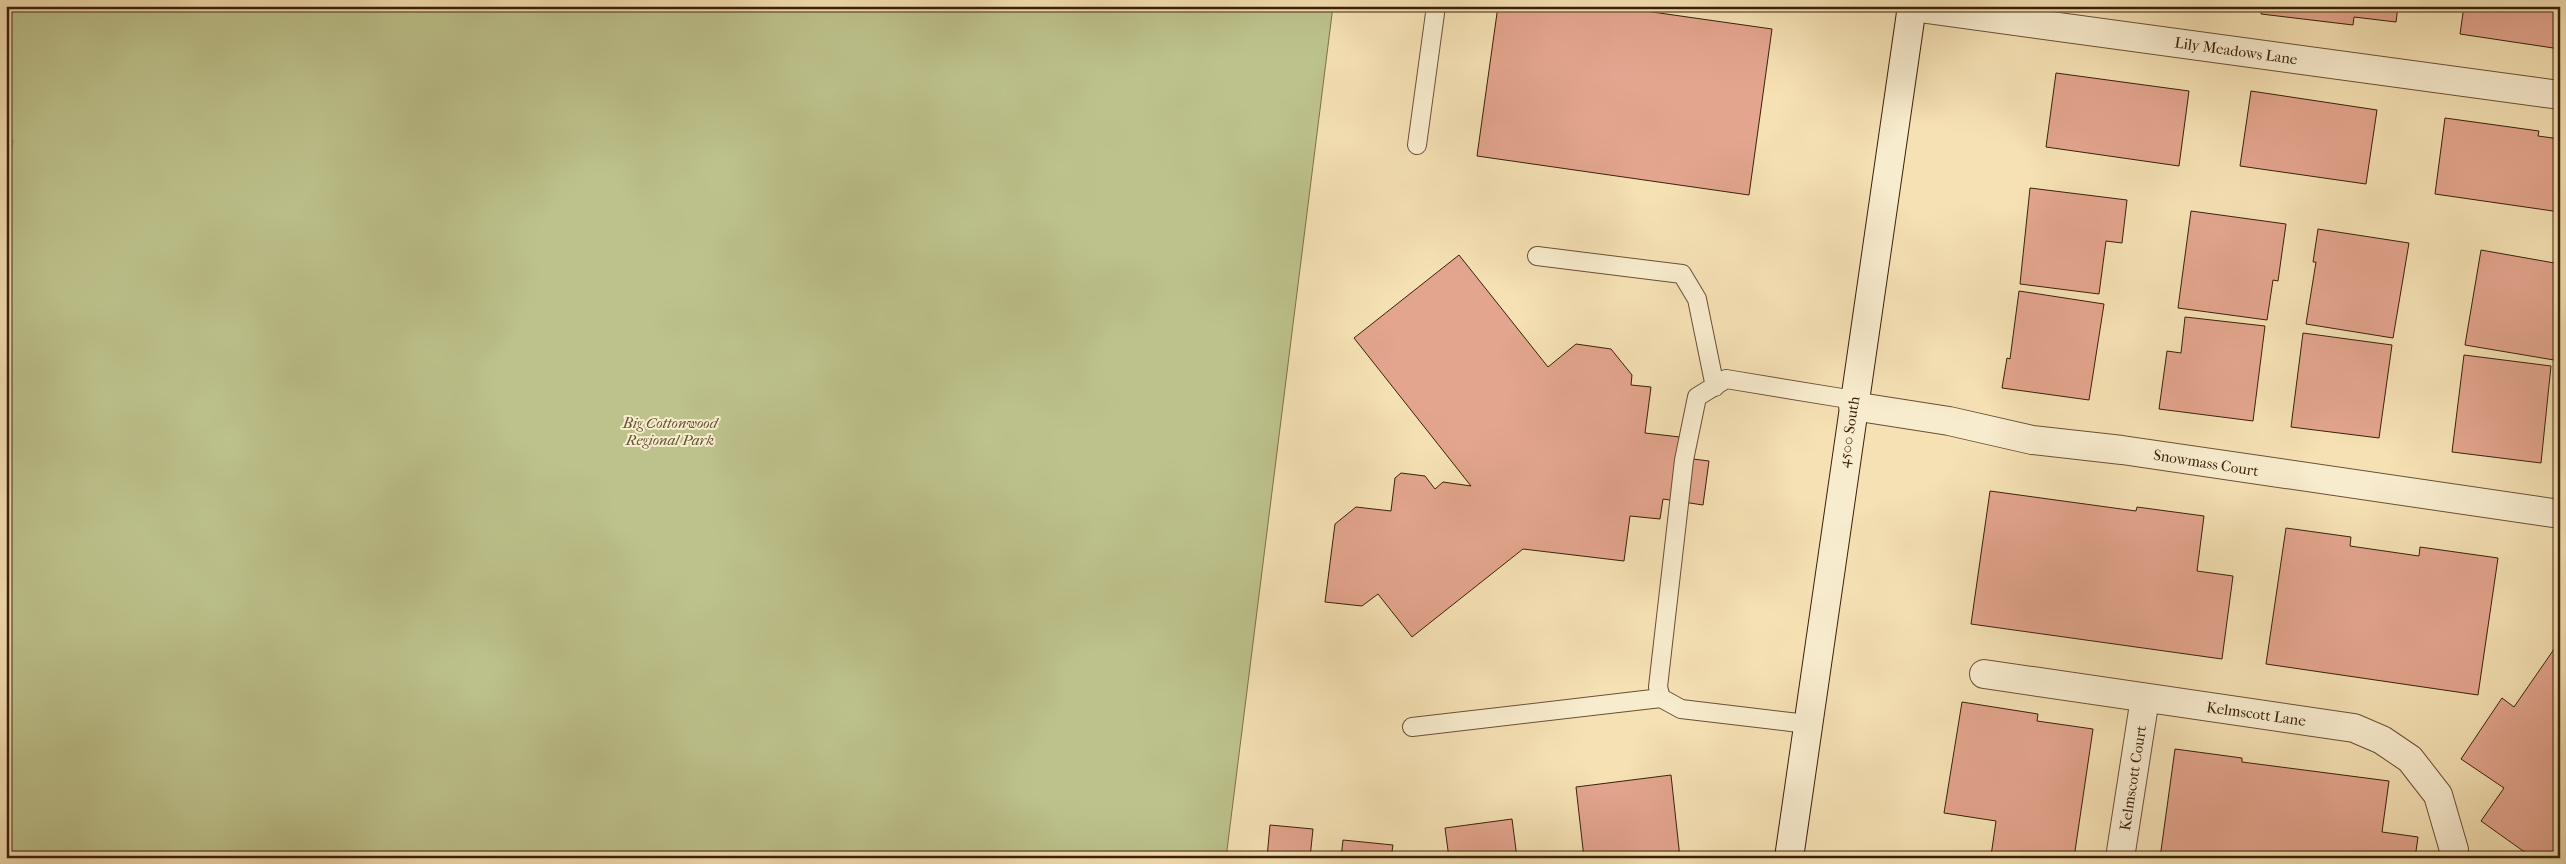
<svg xmlns="http://www.w3.org/2000/svg" width="2566" height="864" viewBox="0 0 2566 864" font-family="'IM FELL French Canon',serif">
  <style>
    .green { fill: #bdc28c; stroke: #7c714a }
    .building { fill: #e3a58e; stroke: #3b2009 }
    .lines { fill: none; stroke-linecap: round; stroke-linejoin: round }
    .service-casing { stroke: #6a5034; stroke-width: 20 }
    .minor-casing { stroke: #6a5034; stroke-width: 30 }
    .secondary-casing { stroke: #3b2009; stroke-width: 30 }
    .service { stroke: #f8ecce; stroke-width: 18 }
    .minor { stroke: #f8ecce; stroke-width: 28 }
    .secondary { stroke: #f8ecce; stroke-width: 28 }
    .labels { text-anchor: middle; dominant-baseline: central; stroke-width: 4; stroke-linejoin: round; paint-order: stroke }
    .street-label { font-size: 15px; fill: #3b2009; stroke: #f8ecce }
    .park-label { font-size: 15px; font-style: italic; fill: #625130; stroke: #f8ecce }
  </style>
  <rect width="100%" height="100%" fill="#f5e1b4"/>
  <filter id="stains"><feTurbulence type="fractalNoise" baseFrequency=".004" numOctaves="4"/><feColorMatrix values="0 0 0 0 .2 0 0 0 0 .09 0 0 0 0 .02 0 0 0 .5 -.17"/></filter>
  <radialGradient id="worn" r=".72"><stop offset=".6" stop-color="#630" stop-opacity="0"/><stop offset="1" stop-color="#630" stop-opacity=".3"/></radialGradient>
  <!-- green -->
  <path class="green" d="M6,6H1333L1226,858H6V179L13,141L6,124Z"/>
  <!-- building -->
  <path class="building" d="M1498,6H1610L1772,29L1749,195L1477,156Z
    M2262,6H2398L2396,22L2354,17L2353,25L2261,14Z
    M2464,6H2560V49L2460,34Z
    M2056,73L2189,91L2179,166L2046,147Z
    M2251,91L2377,110L2366,184L2240,166Z
    M2445,118L2539,131L2538,136L2560,139V212L2435,194Z
    M2030,188L2127,200L2122,243L2106,241L2099,294L2020,284Z
    M2191,211L2286,224L2278,281L2273,280L2267,320L2178,308Z
    M2318,229L2409,243L2393,338L2306,324L2316,262H2313Z
    M2481,250L2560,264V326L2554,360L2465,345Z
    M1459,255L1548,367L1576,344L1611,349L1632,375L1631,385L1651,387L1645,433L1680,437L1677,457L1709,461L1703,505L1663,499L1660,519L1630,516L1624,561L1523,549L1412,637L1378,594L1362,606L1325,602L1335,524L1356,507L1391,511L1395,478L1401,473L1425,476L1435,489L1443,482L1471,486L1354,338Z
    M2019,291L2104,304L2089,400L2002,388L2007,358L2010,359Z
    M2185,317L2265,326L2253,421L2159,409L2167,351L2181,353Z
    M2303,333L2392,345L2379,438L2291,427Z
    M2464,355L2551,366L2541,463L2452,452Z
    M1990,491L2136,511L2137,507L2204,516L2197,571L2233,576L2222,659L1971,624Z
    M2286,528L2351,537L2350,546L2419,556L2420,547L2498,558L2478,695L2266,664Z
    M2560,632V858H2533L2481,821L2504,788L2461,759L2502,698L2514,707L2559,642L2555,640Z
    M1962,702L2038,714L2037,721L2093,729L2074,858L1991,856L1996,821L1944,813Z
    M2175,749L2242,758V762L2389,781L2382,832L2418,837L2415,858H2160Z
    M1671,775L1680,858H1584L1576,787Z
    M1512,819L1517,858H1449L1445,828Z
    M1270,825L1313,829L1310,858H1267Z
    M1343,840L1393,845L1391,858H1341Z"/>
  <g class="lines">
    <defs>
      <path id="service" d="M1417,145L1436,6
        M1537,256L1682,274L1697,299L1715,387
        M1807,724L1681,709L1661,698L1658,687L1684,460L1697,397L1726,379L1854,400
        M1412,727L1661,698"/>
      <path id="minor" d="M1912,7L2560,95
        M1853,406L1949,421L2032,440L2122,450L2560,514
        M1984,674L2354,728L2382,740L2410,759L2438,795L2454,850L2452,858
        M2120,858L2145,698"/>
      <path id="secondary" d="M1789,858L1912,6"/>
    </defs>
    <!-- service casing -->
    <use href="#service" class="service-casing"/>
    <!-- minor casing -->
    <use href="#minor" class="minor-casing"/>
    <!-- secondary casing -->
    <use href="#secondary" class="secondary-casing"/>
    <!-- service -->
    <use href="#service" class="service"/>
    <!-- minor -->
    <use href="#minor" class="minor"/>
    <!-- secondary -->
    <use href="#secondary" class="secondary"/>
  </g>
  <g class="labels">
    <!-- street labels -->
    <g class="street-label">
      <text transform="translate(2236 51) rotate(8)">Lily Meadows Lane</text>
      <text transform="translate(1849 432) rotate(-81)">4500 South</text>
      <text transform="translate(2206 463) rotate(9)">Snowmass Court</text>
      <text transform="translate(2256 714) rotate(8)">Kelmscott Lane</text>
      <text transform="translate(2133 778) rotate(-81)">Kelmscott Court</text>
    </g>
    <!-- park labels -->
    <g class="park-label">
      <text x="670" y="423">Big Cottonwood<tspan x="670" dy="17">Regional Park</tspan></text>
    </g>
  </g>
  <!-- margin -->
  <rect width="2566" height="864" fill="none" stroke="#f5e1b4" stroke-width="25"/>
  <rect x="8" y="8" width="2551" height="849" fill="none" stroke="#3b2009" stroke-width="2.5"/>
  <rect x="12" y="12" width="2541" height="839" fill="none" stroke="#3b2009"/>
  <rect width="100%" height="100%" filter="url(#stains)"/>
  <rect width="100%" height="100%" fill="url(#worn)"/>
</svg>
